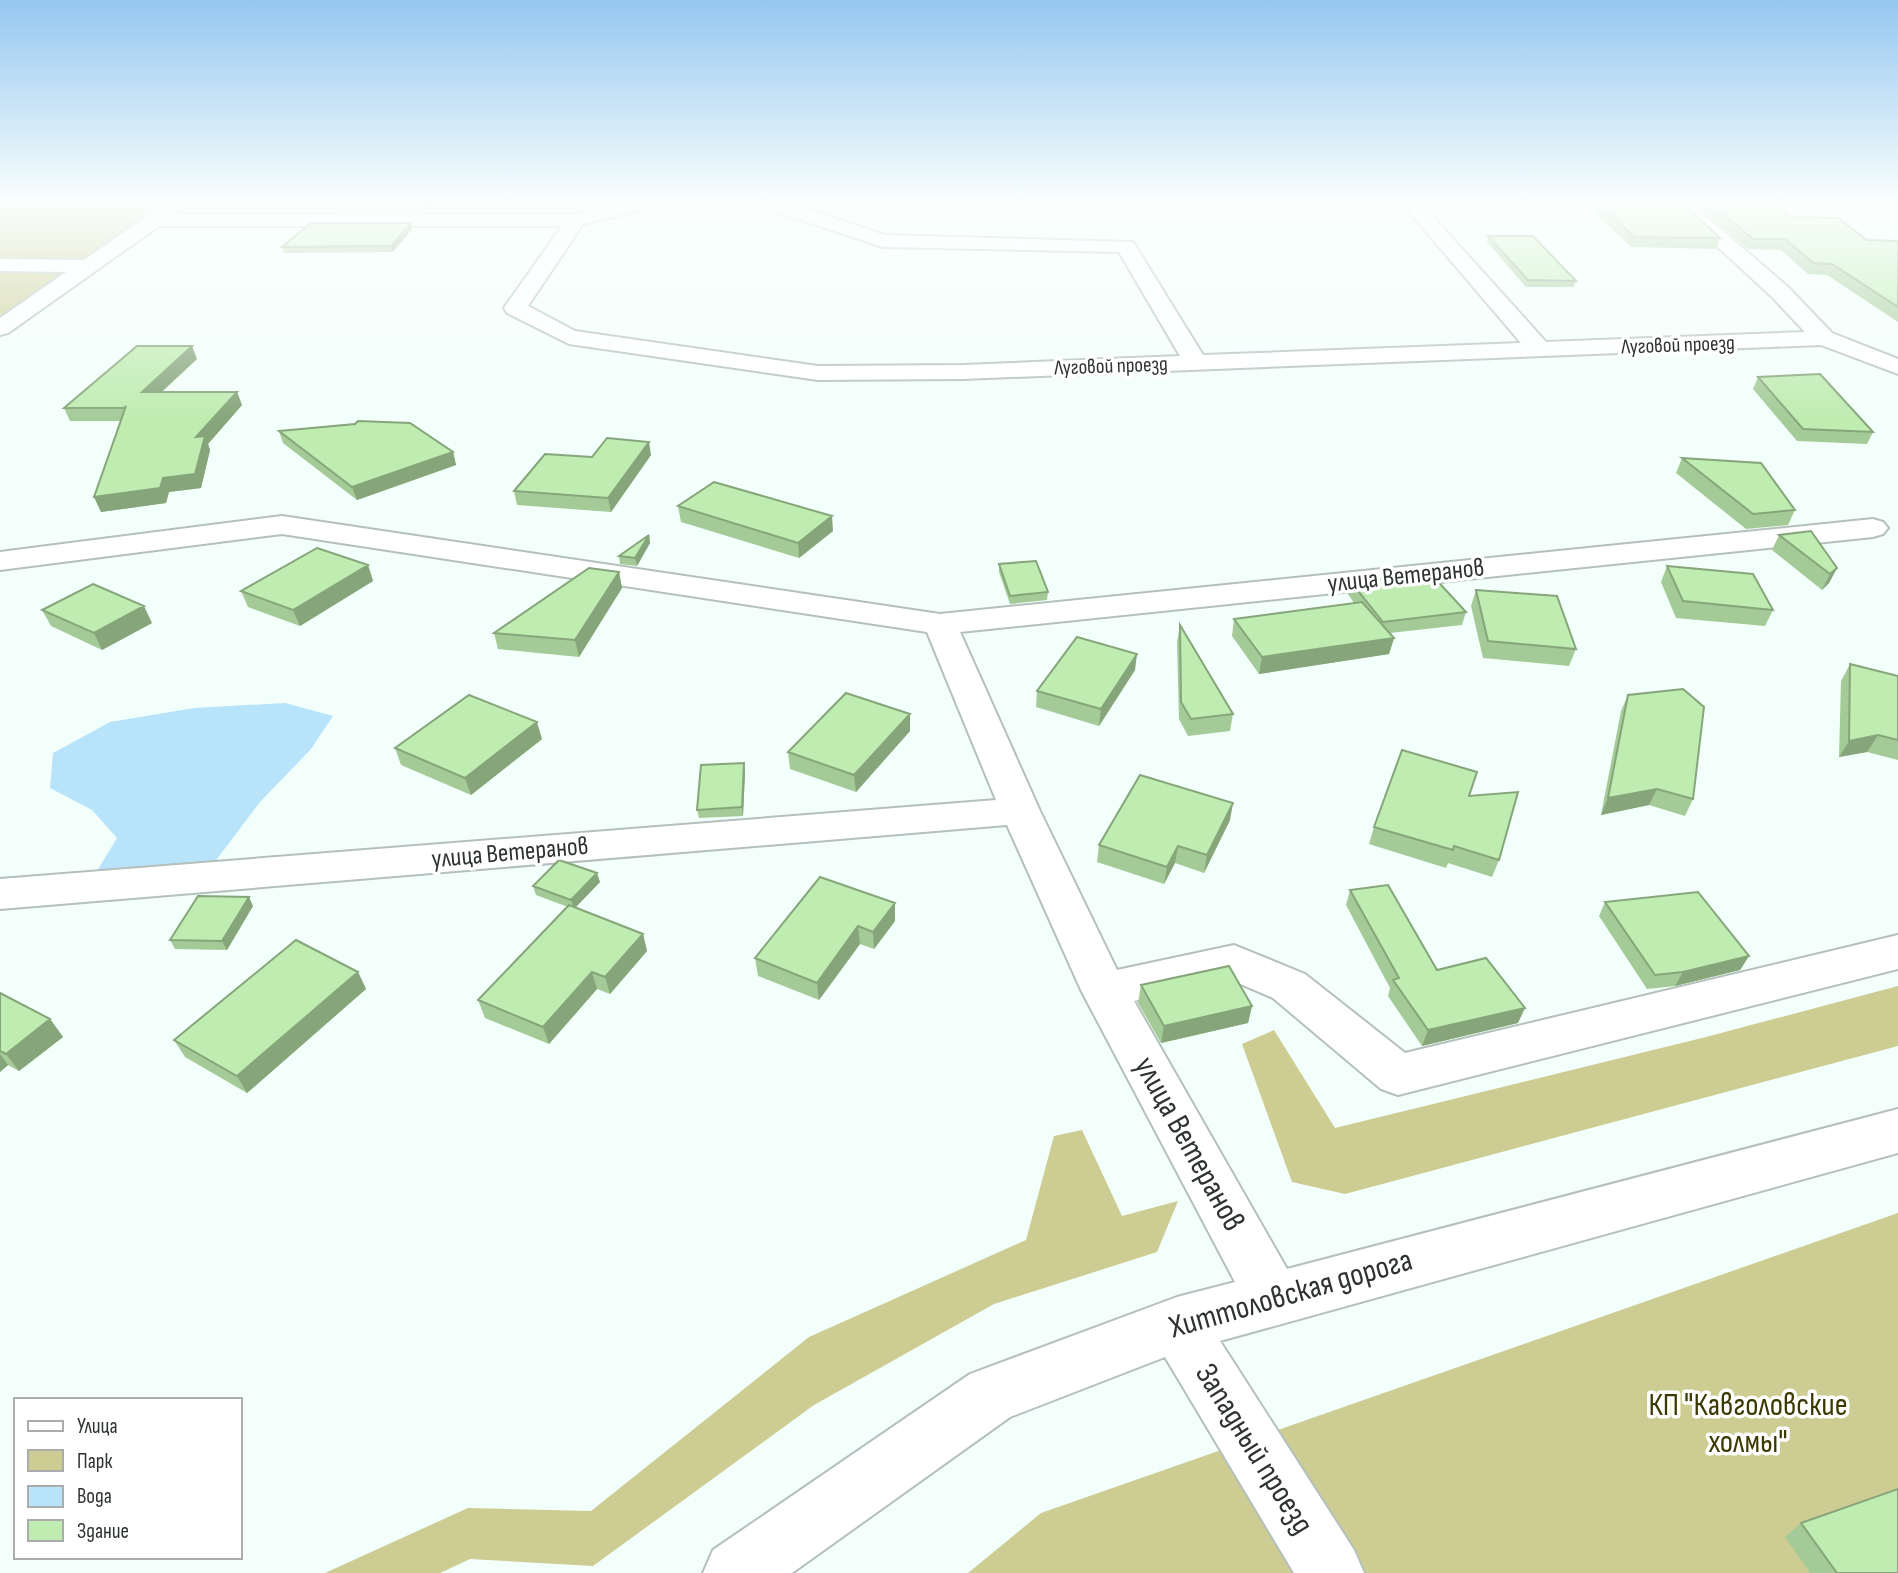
<svg xmlns="http://www.w3.org/2000/svg" width="1898" height="1573" viewBox="0 0 1898 1573" font-family="'Sofia Sans Condensed',sans-serif">
  <style>
    .green { fill: #cdcc92 }
    .water { fill: #b8e4fb }
    .lines { fill: none; stroke-linecap: round; stroke-linejoin: round }
    .minor-casing { stroke: #b4c0bb; stroke-width: 4 }
    .minor { fill: #fff; fill-rule: evenodd }
    .wall { fill: #a4cb97 }
    .shaded-wall { fill: #86a57b }
    .building { fill: #bfecb0; stroke: #86a57b; stroke-width: 2 }
    .labels { text-anchor: middle; dominant-baseline: central; stroke-width: 7; stroke-linejoin: round; paint-order: stroke }
    .far-street-label { font-size: 21px; fill: #2e3331; stroke: #fff }
    .street-label { font-size: 26px; fill: #2e3331; stroke: #fff }
    .near-street-label { font-size: 32px; fill: #2e3331; stroke: #fff }
    .near-park-label { font-size: 32px; fill: #3c3900; stroke: #fff }
  </style>
  <rect width="100%" height="100%" fill="#f3fffa"/>
  <!-- green -->
  <path class="green" d="M0,201H188L0,322Z
    M1898,986V1046L1345,1194L1292,1182L1242,1044L1274,1030L1335,1128L1706,1037Z
    M1082,1130L1122,1216L1178,1201L1157,1252L994,1304L814,1405L593,1566L470,1559L440,1573H325L468,1508L591,1511L809,1337L1026,1240L1054,1136Z
    M1898,1213V1573H968L1041,1513Z"/>
  <!-- water -->
  <path class="water" d="M285,703L333,716L311,749L260,802L214,863L97,871L117,838L92,810L50,788L53,753L110,722L194,708Z"/>
  <g class="lines">
    <defs>
      <path id="minor" d="M169,201H183L185,205L175,214H576L630,201H663L661,205L583,224L528,306L575,331L818,366L963,365L1180,356L1119,252L883,247L756,205L754,201H782L885,235L1133,242L1203,355L1521,343L1400,201H1419L1546,342L1805,332L1772,297L1668,201H1688L1788,287L1832,333L1898,359V374L1821,345L963,379L818,380L569,344L507,313L504,308L562,226H159L8,333L0,335V318L66,272L0,271V259L84,260Z
        M282,516L940,614L1873,519L1883,522L1888,528L1883,534L1873,537L960,632L1040,811L1117,970L1234,945L1305,974L1405,1053L1898,935V969L1398,1095L1381,1089L1273,998L1231,980L1134,1001L1287,1269L1898,1109V1153L1220,1341L1354,1550L1364,1573H1294L1165,1357L1010,1417L792,1573H703L713,1550L970,1374L1177,1297L1235,1282L1081,990L1007,825L0,909V879L996,800L927,632L282,534L0,570V552Z"/>
    </defs>
    <!-- minor casing -->
    <use href="#minor" class="minor-casing"/>
    <!-- minor -->
    <use href="#minor" class="minor"/>
  </g>
  <!-- wall -->
  <path class="wall" d="M436,201L427,211H334L331,203Z
    M1301,201H1319L1312,205Z
    M1588,201H1680L1720,238L1716,249L1631,247L1587,205Z
    M1691,201H1771L1791,217L1867,240L1898,241V322L1827,275L1808,274L1781,250L1748,249Z
    M411,223L412,229L393,252L284,253L282,247Z
    M1488,236L1576,281L1574,287H1526L1487,242Z
    M197,359L162,392H237L242,405L208,444L210,450L201,488L169,492L166,503L101,512L94,497L121,421H70L64,408Z
    M1758,377L1873,432L1867,444L1797,441L1753,389Z
    M279,431L453,452L456,465L357,500L283,443Z
    M651,455L611,512L517,505L514,491L592,457Z
    M1682,458L1795,510L1788,525L1746,529L1676,473Z
    M678,506L833,531L799,558L681,522Z
    M649,535L650,543L637,566L620,564L619,556Z
    M1779,535L1837,568L1829,583L1822,590L1772,550Z
    M999,564L1048,592L1047,600L1010,604L999,572Z
    M368,565L373,581L300,626L248,607L241,591Z
    M1667,566L1773,610L1765,626L1676,618L1661,582Z
    M619,572L622,588L579,657L498,649L494,633Z
    M1351,582L1466,612L1462,625L1390,633L1394,638L1389,654L1259,674L1232,636L1234,619L1354,603L1348,594Z
    M1476,590L1576,649L1569,666L1483,658L1471,606Z
    M42,610L152,623L102,650L51,626Z
    M1180,625L1233,714L1230,731L1188,736L1179,719L1177,642Z
    M1850,664L1898,676V760L1867,752L1839,757L1841,681Z
    M1135,670L1099,726L1036,707L1037,691Z
    M1628,695L1693,799L1685,816L1649,805L1601,815L1621,711Z
    M910,731L856,792L790,769L788,752Z
    M542,739L471,795L401,765L395,748Z
    M744,763L745,772L743,816L699,818L697,810Z
    M1469,796L1499,860L1492,877L1448,863L1446,868L1369,844L1374,827Z
    M1230,820L1204,873L1175,863L1164,884L1097,862L1099,845Z
    M600,882L575,908L643,934L647,951L610,994L597,989L549,1044L485,1018L478,1000L568,907L536,895L533,886Z
    M1350,890L1437,970L1518,1023L1422,1046L1388,996L1390,988L1346,905Z
    M1605,902L1749,956L1740,970L1675,986L1647,989L1599,916Z
    M895,903V921L874,949L860,944L819,1000L758,976L755,958Z
    M253,906L227,950L175,949L170,940Z
    M358,972L366,989L247,1093L185,1057L174,1040Z
    M1141,985L1252,1006L1248,1023L1161,1043L1138,1003Z
    M0,993L50,1019L63,1037L19,1071L8,1065L0,1072Z
    M1801,1523L1898,1573H1810L1785,1537Z"/>
  <!-- shaded-wall -->
  <path class="shaded-wall" d="M426,201H436L427,211L425,203Z
    M411,223L412,229L393,252L391,246Z
    M192,346L197,359L147,405L142,392Z
    M237,392L242,405L208,444L210,450L201,488L169,492L166,503L101,512L94,497L163,478L196,437Z
    M649,442L651,455L611,512L608,498Z
    M453,452L456,465L357,500L352,487Z
    M832,516L833,531L799,558L798,543Z
    M649,535L650,543L637,566L635,558Z
    M368,565L373,581L300,626L293,610Z
    M1837,568L1829,583L1822,590L1830,574Z
    M619,572L622,588L579,657L575,640Z
    M144,606L152,623L102,650L94,633Z
    M1394,638L1389,654L1259,674L1262,657Z
    M1137,654L1135,670L1099,726L1101,709Z
    M910,714V731L856,792L854,775Z
    M537,722L542,739L471,795L465,778Z
    M1878,735L1867,752L1839,757L1849,741Z
    M744,763L745,772L743,816L742,807Z
    M1657,789L1649,805L1601,815L1608,798Z
    M1233,803L1230,820L1204,873L1207,855Z
    M1178,846L1175,863L1164,884L1167,867Z
    M597,873L600,882L574,909L571,900Z
    M249,897L253,906L227,950L222,941Z
    M895,903V921L874,949L873,932Z
    M858,926L860,944L819,1000L817,983Z
    M643,934L647,951L610,994L605,977Z
    M1749,956L1740,970L1675,986L1683,972Z
    M358,972L366,989L247,1093L237,1076Z
    M592,972L597,989L549,1044L543,1027Z
    M1252,1006L1248,1023L1161,1043L1164,1026Z
    M1525,1008L1518,1023L1422,1046L1428,1030Z
    M50,1019L63,1037L19,1071L6,1054Z
    M0,1054L8,1065L0,1072Z"/>
  <!-- building -->
  <path class="building" d="M333,201H426L425,203H331Z
    M1598,201H1680L1720,238L1634,237Z
    M1708,201H1771L1791,217L1838,218L1867,240L1898,241V307L1832,264L1813,263L1785,239H1753Z
    M311,223H411L391,246L282,247Z
    M1488,236H1533L1576,281L1528,280Z
    M137,346H192L142,392H237L196,437L205,436L195,474L163,478L160,488L94,497L126,406L124,408H64Z
    M1820,374L1873,432L1803,429L1758,377Z
    M358,421L410,423L453,452L352,487L279,431L355,424Z
    M607,438L649,442L608,498L514,491L545,454L592,457Z
    M1682,458L1761,463L1795,510L1753,514Z
    M714,482L832,516L798,543L678,506Z
    M1811,531L1837,568L1830,574L1779,535Z
    M649,535L635,558L619,556Z
    M317,548L368,565L293,610L241,591Z
    M1036,561L1048,592L1010,596L999,564Z
    M1667,566L1753,574L1773,610L1683,601Z
    M589,568L619,572L575,640L494,633Z
    M1431,574L1466,612L1383,622L1351,582Z
    M93,584L144,606L94,633L42,610Z
    M1476,590L1557,596L1576,649L1488,641Z
    M1362,602L1394,638L1262,657L1234,619Z
    M1180,625L1233,714L1191,719L1181,702Z
    M1077,637L1137,654L1101,709L1037,691Z
    M1850,664L1898,676V740L1878,735L1849,741Z
    M1683,689L1704,707L1693,799L1657,789L1608,798L1628,695Z
    M846,693L910,714L854,775L788,752Z
    M469,695L537,722L465,778L395,748Z
    M1402,750L1477,772L1469,796L1518,792L1499,860L1454,846L1453,850L1374,827Z
    M744,763L742,807L697,810L701,765Z
    M1140,775L1233,803L1207,855L1178,846L1167,867L1099,845Z
    M559,860L597,873L571,900L533,886Z
    M820,877L895,903L873,932L858,926L817,983L755,958Z
    M1388,885L1437,970L1486,958L1525,1008L1428,1030L1393,980L1399,978L1350,890Z
    M1698,892L1749,956L1683,972L1655,975L1605,902Z
    M198,896L249,897L222,941L170,940Z
    M569,905L643,934L605,977L592,972L543,1027L478,1000Z
    M296,940L358,972L237,1076L174,1040Z
    M1229,966L1252,1006L1164,1026L1141,985Z
    M0,993L50,1019L6,1054L0,1051Z
    M1898,1489V1573H1837L1801,1523Z"/>
  <!-- sky -->
  <linearGradient id="sky" x2="0" y2="1"><stop stop-color="#95c7f0"/><stop offset="0.48" stop-color="#fafffd"/><stop offset="1" stop-color="#fafffd" stop-opacity="0"/></linearGradient>
  <rect width="1898" height="422" fill="url(#sky)"/>
  <g class="labels">
    <!-- far-street labels -->
    <g class="far-street-label">
      <text transform="translate(1678 345) rotate(-2)">Луговой проезд</text>
      <text transform="translate(1111 366) rotate(-2)">Луговой проезд</text>
    </g>
    <!-- street labels -->
    <g class="street-label">
      <text transform="translate(1406 576) rotate(-6)">улица Ветеранов</text>
      <text transform="translate(510 853) rotate(-5)">улица Ветеранов</text>
    </g>
    <!-- near-street labels -->
    <g class="near-street-label">
      <text transform="translate(1189 1144) rotate(61)">улица Ветеранов</text>
      <text transform="translate(1291 1294) rotate(-16)">Хиттоловская дорога</text>
      <text transform="translate(1254 1449) rotate(58)">Западный проезд</text>
    </g>
    <!-- near-park labels -->
    <g class="near-park-label">
      <text x="1748" y="1405">КП "Кавголовские<tspan x="1748" dy="37">холмы"</tspan></text>
    </g>
  </g>
  <!-- legend -->
  <rect x="14" y="1398" width="228" height="161" fill="#ffffff" stroke="#abadad" stroke-width="2"/>
  <rect x="28" y="1421" width="35" height="10" fill="#ffffff" stroke="#abadad" stroke-width="2"/>
  <text x="77" y="1433" font-size="21" fill="#2e3331">Улица</text>
  <rect x="28" y="1450" width="35" height="21" fill="#cdcc92" stroke="#abadad" stroke-width="2"/>
  <text x="77" y="1468" font-size="21" fill="#2e3331">Парк</text>
  <rect x="28" y="1486" width="35" height="21" fill="#b8e4fb" stroke="#abadad" stroke-width="2"/>
  <text x="77" y="1503" font-size="21" fill="#2e3331">Вода</text>
  <rect x="28" y="1520" width="35" height="21" fill="#bfecb0" stroke="#abadad" stroke-width="2"/>
  <text x="77" y="1538" font-size="21" fill="#2e3331">Здание</text>
</svg>
